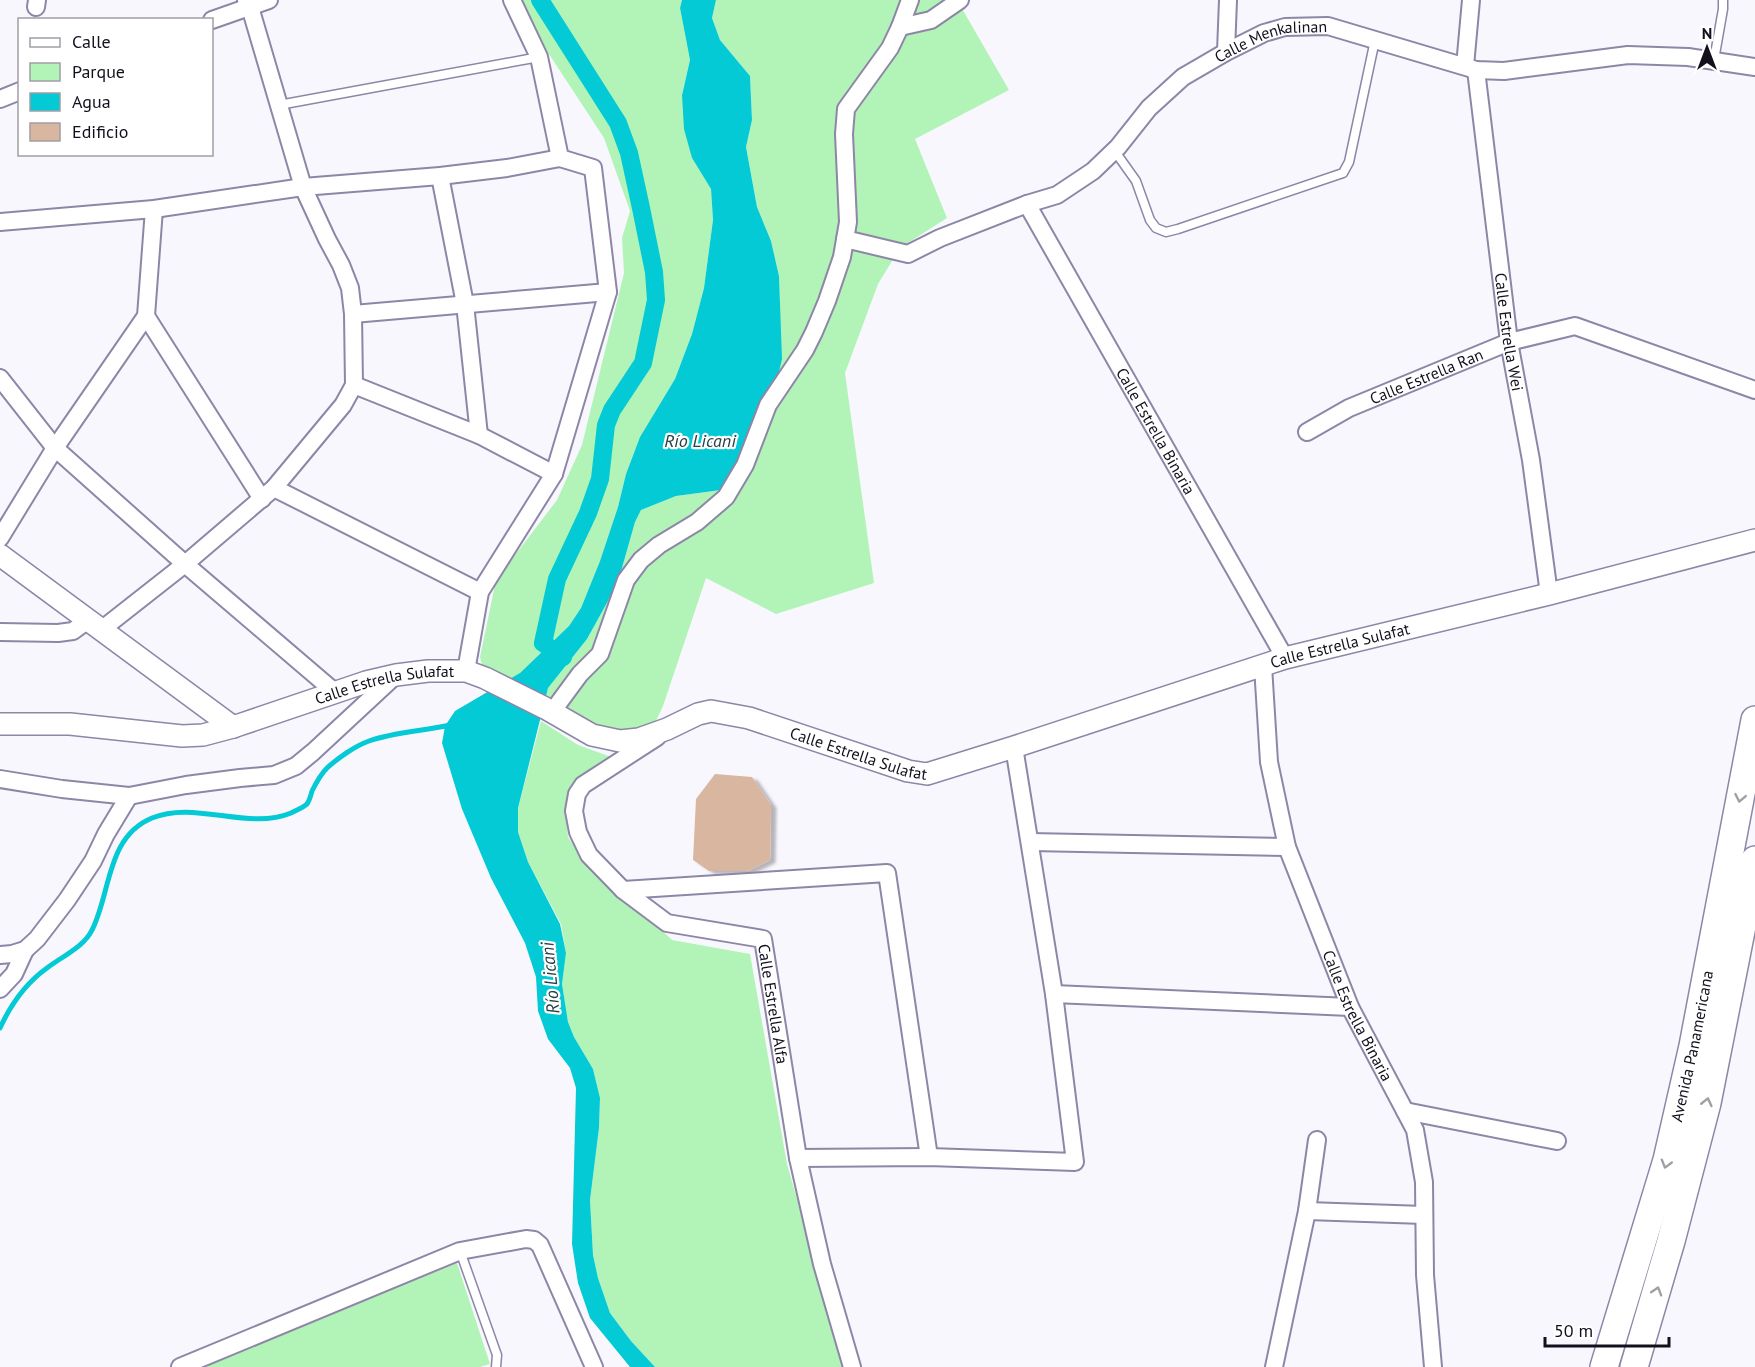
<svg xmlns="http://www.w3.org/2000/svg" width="1755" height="1367" viewBox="0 0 1755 1367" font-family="'PT Sans',sans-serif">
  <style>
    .green { fill: #b2f4b7 }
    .water { fill: #03cad5 }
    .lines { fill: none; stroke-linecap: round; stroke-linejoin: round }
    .stream { stroke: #03cad5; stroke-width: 5 }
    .canal { stroke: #03cad5; stroke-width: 18 }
    .building { fill: #d8b69f; filter: url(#shadow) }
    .service-casing { stroke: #8d86a7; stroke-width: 11 }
    .minor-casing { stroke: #8d86a7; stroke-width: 20 }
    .tertiary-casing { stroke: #8d86a7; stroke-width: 24 }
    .primary-casing { stroke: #8d86a7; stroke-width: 30 }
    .service { stroke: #fff; stroke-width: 8 }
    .minor { stroke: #fff; stroke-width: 16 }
    .tertiary { stroke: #fff; stroke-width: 21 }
    .primary { stroke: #fff; stroke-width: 27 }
    .oneway { stroke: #a19fa4 }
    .labels { text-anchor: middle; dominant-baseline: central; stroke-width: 4.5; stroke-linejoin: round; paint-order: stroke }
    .street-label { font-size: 16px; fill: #13101c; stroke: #fff }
    .water-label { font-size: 18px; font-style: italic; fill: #274143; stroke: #fff }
  </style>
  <defs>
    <filter id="shadow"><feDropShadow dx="5.5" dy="3" stdDeviation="1.5" flood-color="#0004"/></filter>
  </defs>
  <rect width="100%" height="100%" fill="#f9f7fe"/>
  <!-- green -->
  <path class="green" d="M521,0H682L680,8L690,60L682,94L692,158L711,189L713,220L704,288L692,334L675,379L640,437L626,474L618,507L600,561L581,608L569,626L520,673L510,680L483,669L480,657L496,580L557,500L582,445L624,273L622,238L630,211L604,138L547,51Z
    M716,0H957L1009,90L915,139L947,218L900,248L878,284L845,373L874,583L776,614L706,578L663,706L650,734L601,729L545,699L548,688L587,639L608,601L620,575L635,522L641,510L676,496L721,490L780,311L779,276L771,241L757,207L746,147L752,120L750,76L720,40L712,18Z
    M541,721L578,745L617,759L572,788L566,809L568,837L581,857L606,883L643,912L672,940L750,954L787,1164L820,1280L849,1367H655L631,1341L610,1313L598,1278L593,1255L590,1200L599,1128L600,1098L593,1069L574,1037L568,1022L562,984L566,953L561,924L528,862L518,832V808Z
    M457,1263L490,1364L480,1367H208L207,1364Z"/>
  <!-- water -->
  <path class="water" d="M682,0H716L712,18L720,40L750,76L752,120L746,147L757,207L771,241L779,276L782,359L774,393L740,478L721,490L676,496L641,510L635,522L620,575L608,601L587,639L548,688L518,808V832L528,862L560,924L566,953L562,984L568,1022L574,1037L593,1069L600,1098L599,1128L590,1200L593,1255L598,1278L610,1313L631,1341L655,1367H630L590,1318L578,1283L572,1244L576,1088L570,1068L548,1039L538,1011L536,977L525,943L491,878L462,809L442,743L445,726L455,711L520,673L569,626L581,608L600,561L618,507L626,474L640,437L675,379L692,334L704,288L713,220L711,189L692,158L684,129L682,95L690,60L680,8Z"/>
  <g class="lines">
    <!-- stream -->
    <path class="stream" d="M0,1028C11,1004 26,983 47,968C61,957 84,947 92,930C111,893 106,837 152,818C195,800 248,831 291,813C295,811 304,807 307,804C309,801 311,795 312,791C316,783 321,774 327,768C338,758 355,746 369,741C394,732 424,731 450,725"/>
    <!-- canal -->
    <path class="canal" d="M540,0L618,123L629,153L641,208L654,272L656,300L643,363L612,410L606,425L600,479L588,513L557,579L543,643L563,657"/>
  </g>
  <!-- building -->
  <path class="building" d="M715,774L752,777L771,805L770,860L748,871H709L693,860L696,799Z"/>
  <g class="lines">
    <defs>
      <path id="service" d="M1714,60L1723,9V0
        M279,105L539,57
        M1114,150L1136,181L1150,220L1156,228L1166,232L1178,229L1343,173L1349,162L1375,40
        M460,1251L497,1355L496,1367"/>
      <g id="minor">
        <path d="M36,7L37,0"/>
        <path d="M212,20L269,0"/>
        <path d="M900,27L931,20L960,0"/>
        <path d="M1226,52L1228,0"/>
        <path d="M1465,66L1471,0"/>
        <path id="s1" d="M1476,70L1509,342L1531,460L1549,594"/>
        <path d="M0,99L20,91"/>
        <path d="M440,176L465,304L479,435"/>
        <path id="s2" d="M1027,204L1285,658"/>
        <path d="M0,222L154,209L303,187L440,176L507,168L560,158"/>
        <path id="s3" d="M845,239L908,254L940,238L1027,204L1057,195L1093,171L1118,147L1149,108L1183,77L1226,52L1264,33L1285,27L1328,26L1476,70L1504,71L1628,55L1688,57L1755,67"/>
        <path d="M353,314L608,292"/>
        <path d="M146,316L262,499"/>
        <path d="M0,378L55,448L185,564L336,693"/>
        <path d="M354,385L479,435L554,474"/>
        <path id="s4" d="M1307,432L1349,408L1509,342L1575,326L1755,390"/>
        <path d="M274,488L480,592"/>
        <path d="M0,538L55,448L146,316L154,209"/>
        <path d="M101,630L185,564L274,488L343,405L354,385L353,314L350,288L341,265L327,239L303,187L250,7L246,0"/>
        <path d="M0,632L58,633L73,631L88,620"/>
        <path id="s5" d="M1263,666L1269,762L1287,847L1350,1007L1415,1130L1424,1182L1425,1275L1433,1367"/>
        <path d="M466,671L480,592L554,474L608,292L593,168L560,158L539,57L512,0"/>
        <path d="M552,712L580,674L600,654L626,580L641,560L659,545L697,522L726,497L745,465L768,405L805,350L814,332L827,301L842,257L848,222L844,134L846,109L890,48L900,27L910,0"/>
        <path id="s6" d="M657,737L583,785L577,794L574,811L578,832L589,855L623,890L667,923L763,939L798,1158L822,1264L852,1367"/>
        <path d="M0,779L62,789L129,796L186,785L240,778L274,775L296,766L313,752L396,675"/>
        <path d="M1030,842L1287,847"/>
        <path d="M623,890L887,873L929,1157"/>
        <path d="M0,955L12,954L25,950L37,939L67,900L93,861L106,834L129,796"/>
        <path d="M0,989L14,974L25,950"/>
        <path d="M1054,994L1350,1007"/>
        <path d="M1405,1111L1557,1141"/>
        <path d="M798,1158L929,1157L1075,1162L1054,994L1014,747"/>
        <path d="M1307,1211L1424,1215"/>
        <path d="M180,1367L460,1251L526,1239L534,1240L540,1245L594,1367"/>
        <path d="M1274,1367L1307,1211L1317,1140"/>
      </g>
      <g id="tertiary">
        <path d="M0,555L233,727"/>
        <path id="s7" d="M0,724H70L182,736L203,735L233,727L366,682L396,675L428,671H466L485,678L545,708L592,735L620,741L639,739L667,729L698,714L711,711L749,718L908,771L927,774L1014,747L1285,658L1549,594L1755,540"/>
      </g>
      <g id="primary">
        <path id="s8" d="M1604,1367L1667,1160L1693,1046L1755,720"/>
        <path d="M1634,1367L1671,1241L1707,1103L1755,860"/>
      </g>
    </defs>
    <!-- service casing -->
    <use href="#service" class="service-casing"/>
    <!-- minor casing -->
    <use href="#minor" class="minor-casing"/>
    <!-- tertiary casing -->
    <use href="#tertiary" class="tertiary-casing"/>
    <!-- primary casing -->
    <use href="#primary" class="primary-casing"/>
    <!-- service -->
    <use href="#service" class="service"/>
    <!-- minor -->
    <use href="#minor" class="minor"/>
    <!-- tertiary -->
    <use href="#tertiary" class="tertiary"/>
    <!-- primary -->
    <use href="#primary" class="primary"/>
  </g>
  <!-- one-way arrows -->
  <defs><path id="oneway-chevron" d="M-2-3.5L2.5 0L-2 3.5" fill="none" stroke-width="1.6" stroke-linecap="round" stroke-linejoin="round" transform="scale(1.5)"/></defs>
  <g class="oneway">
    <use href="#oneway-chevron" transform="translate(1740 798) rotate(101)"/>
    <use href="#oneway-chevron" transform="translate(1707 1102) rotate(-77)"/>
    <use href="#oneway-chevron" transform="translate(1666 1164) rotate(106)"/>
    <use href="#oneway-chevron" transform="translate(1657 1291) rotate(-73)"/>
  </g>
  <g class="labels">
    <!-- street labels -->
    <g class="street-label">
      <text stroke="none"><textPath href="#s3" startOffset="496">Calle Menkalinan</textPath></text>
      <text stroke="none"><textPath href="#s1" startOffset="264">Calle Estrella Wei</textPath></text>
      <text stroke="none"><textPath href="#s4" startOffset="132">Calle Estrella Ran</textPath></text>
      <text stroke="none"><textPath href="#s2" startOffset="261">Calle Estrella Binaria</textPath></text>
      <text stroke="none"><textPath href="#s7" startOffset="1401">Calle Estrella Sulafat</textPath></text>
      <text stroke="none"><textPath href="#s7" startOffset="393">Calle Estrella Sulafat</textPath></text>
      <text stroke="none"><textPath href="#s7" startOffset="897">Calle Estrella Sulafat</textPath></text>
      <text stroke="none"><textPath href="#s6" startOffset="430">Calle Estrella Alfa</textPath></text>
      <text stroke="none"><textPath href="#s5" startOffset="366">Calle Estrella Binaria</textPath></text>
      <text stroke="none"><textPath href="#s8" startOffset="333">Avenida Panamericana</textPath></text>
    </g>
    <!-- water labels -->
    <g class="water-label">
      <text x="700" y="440">Río Licani</text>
      <text transform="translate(550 978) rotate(-95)">Río Licani</text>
    </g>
  </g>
  <!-- legend -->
  <rect x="18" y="18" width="195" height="138" fill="#ffffff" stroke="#a19fa4" stroke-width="1.5"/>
  <rect x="30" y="38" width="30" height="9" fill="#ffffff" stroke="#a19fa4" stroke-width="1.5"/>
  <text x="72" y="48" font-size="18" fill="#13101c">Calle</text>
  <rect x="30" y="63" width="30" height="18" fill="#b2f4b7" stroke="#a19fa4" stroke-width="1.5"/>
  <text x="72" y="78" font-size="18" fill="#13101c">Parque</text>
  <rect x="30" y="93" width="30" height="18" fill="#03cad5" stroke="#a19fa4" stroke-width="1.5"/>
  <text x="72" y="108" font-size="18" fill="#13101c">Agua</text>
  <rect x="30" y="123" width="30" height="18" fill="#d8b69f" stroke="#a19fa4" stroke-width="1.5"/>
  <text x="72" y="138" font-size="18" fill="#13101c">Edificio</text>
  <!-- north arrow -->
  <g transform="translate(1707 48)" stroke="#ffffff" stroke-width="4.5" paint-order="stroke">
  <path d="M0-4.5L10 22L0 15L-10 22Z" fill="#13101c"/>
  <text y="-9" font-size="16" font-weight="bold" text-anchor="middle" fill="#13101c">N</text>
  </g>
  <!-- scale -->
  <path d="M1545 1337v9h124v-9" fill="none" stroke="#13101c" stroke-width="3"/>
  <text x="1554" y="1337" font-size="18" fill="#13101c" stroke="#ffffff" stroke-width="4.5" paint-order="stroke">50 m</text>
</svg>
